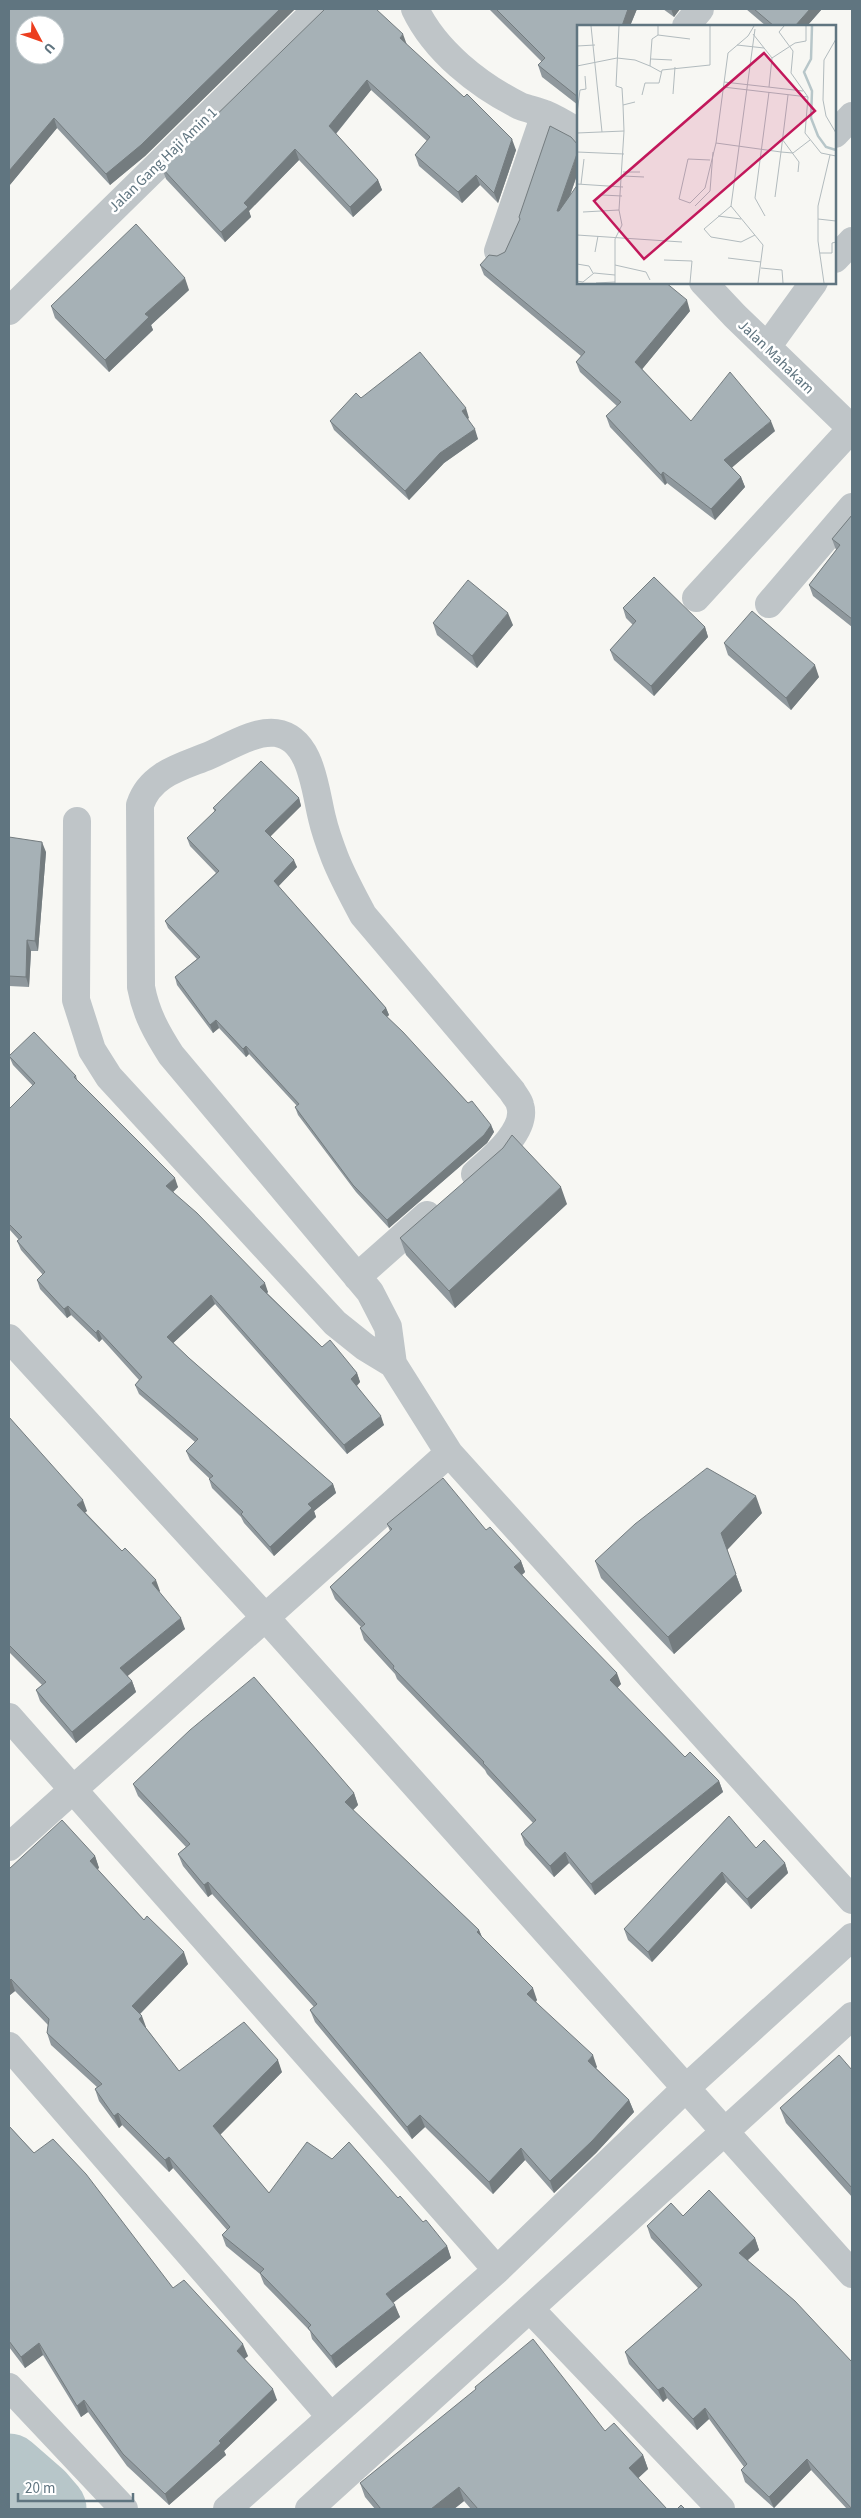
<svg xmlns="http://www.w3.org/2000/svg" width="861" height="2518" viewBox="0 0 861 2518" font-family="'Source Sans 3',sans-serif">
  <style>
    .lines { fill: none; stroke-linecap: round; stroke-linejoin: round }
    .river { stroke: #b7c6c9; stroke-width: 69 }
    .street { stroke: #bfc5c8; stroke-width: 28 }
    .wall { fill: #8f989d }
    .shaded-wall { fill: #747c7f }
    .building { fill: #a6b1b6; stroke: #747c7f; fill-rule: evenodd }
    .labels { text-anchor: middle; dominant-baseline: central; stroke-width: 5; stroke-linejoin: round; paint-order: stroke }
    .street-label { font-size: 15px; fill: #607580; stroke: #fff }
    .inset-river { fill: none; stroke: #b7c6c9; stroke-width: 2.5 }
    .inset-road { fill: none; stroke: #b2bbbe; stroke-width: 1 }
    .view { fill: #c2185b; fill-opacity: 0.15; stroke: #c2185b; stroke-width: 2.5 }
    .inset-edge { fill: none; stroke: #607580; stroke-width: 2.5 }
  </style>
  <rect width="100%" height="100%" fill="#f7f7f3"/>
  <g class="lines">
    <!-- river -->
    <path class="river" d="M9,2468L40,2495L52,2509"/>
    <!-- street -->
    <path class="street" d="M415,9C435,51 478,85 520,106C528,109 537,111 545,114C557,119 568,126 578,132
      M686,26L700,9
      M835,134L852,116
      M498,251L545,114
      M835,259L852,241
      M703,282L735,316L852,429
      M9,311L317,9
      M767,347L814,282
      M696,598L852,428
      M769,604L852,507
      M77,821L76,1000L92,1050L109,1077L335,1323L365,1347L393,1364
      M475,1174C492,1159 528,1130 520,1105C519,1100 514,1095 512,1091L363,915C353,896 343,878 335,858C330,845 325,831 322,818C315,791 312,738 276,733C255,730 227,748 208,756C181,767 150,774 140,805L141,987C146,1014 157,1033 171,1055L370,1292L388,1327L393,1364L449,1453L852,1900
      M357,1277L427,1215
      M9,1338L264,1616L852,2274
      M9,1717L497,2270
      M9,1847L449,1453
      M9,2046L331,2417
      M530,2309L721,2509
      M9,2387L124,2509
      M227,2509L497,2270L687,2087L852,1937
      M309,2509L852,2016"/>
  </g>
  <!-- wall -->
  <path class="wall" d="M9,9H295L145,156L110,185L57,128L9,186Z
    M489,9H637L630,26H578V105L542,77L538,65L542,62Z
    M663,9H680L674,17Z
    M746,9H822L807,26H766Z
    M407,45L516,150L498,203L480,185L462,203L419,166L415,155L427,141L371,90L336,134L378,180L382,190L353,217L299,160L249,211L251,217L225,242L166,179L162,168Z
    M578,172L570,196L578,282L690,311L642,369L691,421L775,431L732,467L741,477L745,487L715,520L667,483L665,485L610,427L606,416L617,406L580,372L576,362L581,356L484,275L480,265L505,252L520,220L519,217Z
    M189,290L151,325L153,330L109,372L55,318L51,306Z
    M361,398L469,418L467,419L478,439L444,463L409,500L334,430L330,421Z
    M852,515V627L813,596L809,585L836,550L832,539Z
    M623,608L705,627L708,637L654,696L614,660L610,650L633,625L626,618Z
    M433,623L513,625L477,668L437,635Z
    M724,643L819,677L791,710L728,655Z
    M299,798L301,806L270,836L297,867L278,886L386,1008L389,1015L387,1017L468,1103L491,1125L494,1132L487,1143L389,1228L356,1192L298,1115L295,1107L297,1106L249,1054L246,1057L219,1028L213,1033L177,985L175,977L197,959L168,928L165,921L216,873L190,846L187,838L215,812L213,808Z
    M9,837L46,852L38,951H31L29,987L9,986Z
    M9,1056L76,1076L78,1082L178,1187L173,1192L268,1292L267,1293L322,1347L357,1373L360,1382L357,1386L384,1425L347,1454L215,1304L173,1343L189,1358L333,1484L336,1493L314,1511L316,1517L274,1556L244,1523L241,1517L212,1488L209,1479H210L190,1460L186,1451L195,1442L139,1394L135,1385L139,1380L102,1339L99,1342L71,1315L67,1318L40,1289L37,1280L43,1275L21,1250L17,1241L19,1240L9,1229V1109L33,1086L13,1065Z
    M567,1204L455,1308L406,1255L400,1238Z
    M9,1417L87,1511L85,1512L160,1591L159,1592L185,1629L127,1676L132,1681L136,1692L76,1743L40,1701L36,1690L42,1685L9,1652Z
    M762,1513L727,1550L742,1591L674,1654L601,1578L595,1561Z
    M387,1524L486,1530L521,1561L525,1572L522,1575L621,1684L617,1688L685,1757L719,1781L723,1792L595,1895L569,1863L554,1877L525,1845L521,1834L533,1823L487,1774L485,1770L397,1679L395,1674L364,1640L360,1628L361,1627L335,1599L330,1587L390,1531Z
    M133,1784L354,1793L358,1805L353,1810L479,1930L482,1937L537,2000L536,2002L597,2067L596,2068L629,2100L634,2112L596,2153L554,2193L525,2160L493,2194L425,2127L412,2139L315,2022L310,2010L314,2007L212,1894L208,1897L183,1866L178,1854L186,1847L138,1796Z
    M756,1848L785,1863L788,1873L751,1909L726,1882L652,1962L628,1940L624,1929Z
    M95,1856L99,1868L97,1869L144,1920L188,1964L140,2014L146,2028L179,2071L282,2072L220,2135L269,2193L332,2159L398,2198L447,2246L451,2258L393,2303L400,2317L336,2368L312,2339L310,2331L264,2284L260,2274L226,2246L222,2235L227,2230L173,2168L169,2172L122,2125L119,2128L99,2101L95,2089L97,2087L51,2045L47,2033L48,2025L15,1991L10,1995L9,1994V1869Z
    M852,2070V2197L786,2123L780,2108Z
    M9,2126L34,2153L173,2288L248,2356L244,2359L277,2400L224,2451L226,2455L169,2505L127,2466L88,2412L81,2417L43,2355L25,2368L9,2347Z
    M683,2216L755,2238L759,2250L748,2260L852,2509H847L811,2470L774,2508L745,2482L741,2470L744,2467L709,2419L697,2430L667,2398L663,2402L629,2364L625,2352L699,2289L651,2238L647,2226Z
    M475,2387L605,2431L643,2455L648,2469L638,2478L667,2509H471L464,2501L454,2509H375L365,2497L360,2483L476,2390Z"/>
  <!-- shaded-wall -->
  <path class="shaded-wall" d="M280,9H295L145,156L110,185L106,174Z
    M628,9H637L630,26H622Z
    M671,9H680L674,17Z
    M810,9H822L807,26H795Z
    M403,34L407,45L400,38Z
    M367,80L371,90L333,137L329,126Z
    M54,118L57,128L9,186V171Z
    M512,139L516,150L498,203L494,193Z
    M295,149L299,160L249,211L251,217L225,242L221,232L244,203Z
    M578,151V172L561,221L557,211Z
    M476,175L480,185L462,203L458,192Z
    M378,180L382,190L353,217L350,207Z
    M185,278L189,290L151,325L153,330L109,372L105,360L145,314Z
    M687,300L690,311L639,373L635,362Z
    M466,408L469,418L465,421L462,411Z
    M771,421L775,431L728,471L724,460Z
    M475,429L478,439L444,463L409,500L405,491L440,453Z
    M663,472L667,483L665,485L661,475Z
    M741,477L745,487L715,520L711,509Z
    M508,613L513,625L477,668L472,656Z
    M705,627L708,637L654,696L651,686Z
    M815,665L819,677L791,710L786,698Z
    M299,798L301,806L268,839L265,831Z
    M42,842L46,852L38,951L35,941Z
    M294,860L297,867L276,889L274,881Z
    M27,940L31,951L29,987L26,977Z
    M386,1008L389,1015L384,1019L382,1012Z
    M216,1020L219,1028L213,1033L210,1025Z
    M246,1046L249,1054L246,1057L243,1049Z
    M491,1125L494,1132L487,1143L389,1228L387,1220Z
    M175,1178L178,1187L170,1195L166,1186Z
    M561,1187L567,1204L455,1308L449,1291Z
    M265,1283L268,1292L264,1296L260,1287Z
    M211,1295L215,1304L170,1346L167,1337Z
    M68,1306L71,1315L67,1318L64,1309Z
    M98,1330L102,1339L99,1342L96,1333Z
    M357,1373L360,1382L354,1388L351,1379Z
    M381,1416L384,1425L347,1454L344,1445Z
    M333,1484L336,1493L314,1511L316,1517L274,1556L270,1547L308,1504Z
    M756,1496L762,1513L727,1550L742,1591L674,1654L668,1637L721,1533Z
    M83,1500L87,1511L81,1516L77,1505Z
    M521,1561L525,1572L518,1578L514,1567Z
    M156,1580L160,1591L156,1594L152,1583Z
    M181,1618L185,1629L124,1679L120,1668Z
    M617,1673L621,1684L614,1691L610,1680Z
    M132,1681L136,1692L76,1743L72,1732Z
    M719,1781L723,1792L595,1895L591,1884Z
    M354,1793L358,1805L349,1814L345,1802Z
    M565,1852L569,1863L554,1877L550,1866Z
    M95,1856L99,1868L94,1872L90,1861Z
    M785,1863L788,1873L751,1909L747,1899Z
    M722,1872L726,1882L652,1962L648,1952Z
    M208,1882L212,1894L208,1897L204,1885Z
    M479,1930L484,1942L477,1932Z
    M184,1952L188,1964L136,2018L132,2006Z
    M11,1979L15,1991L10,1995L9,1992V1981Z
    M533,1988L537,2000L531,2006L527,1994Z
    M142,2016L146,2027L143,2031L139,2019Z
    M593,2055L597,2067L592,2072L588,2061Z
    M278,2060L282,2072L217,2138L213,2126Z
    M629,2100L634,2112L596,2153L554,2193L550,2181Z
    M118,2113L122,2125L119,2128L114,2116Z
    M420,2115L425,2127L412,2139L407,2127Z
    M521,2148L525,2160L493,2194L489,2182Z
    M169,2157L173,2168L169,2172L165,2160Z
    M755,2238L759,2250L743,2264L739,2253Z
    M447,2246L451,2258L390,2305L386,2294Z
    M395,2305L400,2317L336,2368L331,2356Z
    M39,2343L43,2355L25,2368L21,2357Z
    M243,2344L248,2356L241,2362L237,2351Z
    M663,2387L667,2398L663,2402L658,2390Z
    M273,2389L277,2400L224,2451L226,2455L169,2505L165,2494Z
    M84,2400L88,2412L81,2417L77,2406Z
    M705,2408L709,2419L697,2430L693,2419Z
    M643,2455L648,2469L634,2482L629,2468Z
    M807,2459L811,2470L774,2508L769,2497Z
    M459,2487L464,2501L454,2509H431Z"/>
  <!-- building -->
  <path class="building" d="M9,9H280L141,145L106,174L54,118L9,171ZM25,25H55V55H25Z
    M325,9H376L403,34L400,38L464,97L467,94L512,139L494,193L476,175L458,192L415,155L430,137L367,80L329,126L378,180L350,207L295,149L244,203L248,207L221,232L162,168Z
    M496,9H628L622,26H578V97L538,65L545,58Z
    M754,9H810L795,26H774Z
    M550,126L571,137L578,145V151L557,211H559L578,184V282H665L687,300L635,362L691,421L730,372L771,421L724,460L741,477L711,509L663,472L661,475L606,416L621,402L576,362L585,352L480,265L489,255L497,256L505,252L520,219L519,217Z
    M136,224L185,278L145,314L149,317L105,360L51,306Z
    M420,352L466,408L462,411L475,429L440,453L405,491L330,421L356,393L361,398Z
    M852,515V619L809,585L840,545L832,539Z
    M654,577L705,627L651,686L610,650L636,621L623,608Z
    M468,580L508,613L472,656L433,623Z
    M752,611L815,665L786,698L724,643Z
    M261,761L299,798L265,831L294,860L274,881L386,1008L382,1012L403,1032L468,1103L472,1101L491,1125L484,1135L387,1220L353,1185L295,1107L299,1104L246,1046L243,1049L216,1020L210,1025L175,977L200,957L165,921L219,871L187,838L216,810L213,808Z
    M9,837L42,842L35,941L27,940L26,977L9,976Z
    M34,1032L76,1076L74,1077L175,1178L166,1186L197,1213L265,1283L260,1287L322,1347L330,1340L357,1373L351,1379L381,1416L344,1445L211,1295L167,1337L189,1358L333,1484L308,1504L312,1508L270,1547L241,1514L243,1512L209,1479L213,1476L186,1451L198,1439L135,1385L142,1377L98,1330L96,1333L68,1306L64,1309L37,1280L45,1272L17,1241L22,1237L9,1224V1109L35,1083L9,1056Z
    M512,1135L561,1187L449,1291L400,1238L503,1148Z
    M9,1417L83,1500L77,1505L122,1551L125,1548L156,1580L152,1583L181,1618L120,1668L132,1681L72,1732L36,1690L46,1682L9,1645Z
    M707,1468L756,1496L721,1533L736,1574L668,1637L595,1561L635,1524Z
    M443,1478L486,1530L490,1527L521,1561L514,1567L617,1673L610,1680L685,1757L690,1752L719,1781L591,1884L565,1852L550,1866L521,1834L536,1820L483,1763L484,1762L393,1668L394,1666L360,1628L365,1624L330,1587L392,1529L387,1524Z
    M254,1677L354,1793L345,1802L479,1930L477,1932L533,1988L527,1994L593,2055L588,2061L629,2100L592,2141L550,2181L521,2148L489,2182L420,2115L407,2127L310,2010L317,2004L208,1882L204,1885L178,1854L190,1844L133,1784L190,1730Z
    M729,1816L756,1848L764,1840L785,1863L747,1899L722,1872L648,1952L624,1929Z
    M62,1820L95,1856L90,1861L144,1920L147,1916L184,1952L132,2006L142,2016L139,2019L179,2071L244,2022L278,2060L213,2126L269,2193L307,2142L332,2159L349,2142L398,2198L400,2196L423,2222L426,2220L447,2246L386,2294L395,2305L331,2356L308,2328L311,2325L260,2273L264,2269L222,2235L230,2227L169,2157L165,2160L118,2113L114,2116L95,2089L102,2084L47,2033L49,2019L11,1979L9,1981V1869Z
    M839,2055L852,2070V2188L780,2108Z
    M9,2126L34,2153L53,2139L86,2174L173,2288L184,2280L243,2344L237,2351L273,2389L219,2441L221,2443L165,2494L123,2454L84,2400L77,2406L39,2343L21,2357L9,2341Z
    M709,2190L755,2238L739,2253L795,2301L852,2362V2509L807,2459L769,2497L741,2470L747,2464L705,2408L693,2419L663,2387L658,2390L625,2352L702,2285L647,2226L671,2203L683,2216Z
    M533,2339L605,2431L614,2423L643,2455L629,2468L667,2509H478L459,2487L431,2509H381L360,2483L476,2389L475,2387Z
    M681,2505L685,2509H677Z"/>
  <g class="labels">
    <!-- street labels -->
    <g class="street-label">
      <text transform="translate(163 160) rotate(-44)">Jalan Gang Haji Amin 1</text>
      <text transform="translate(776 357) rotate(44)">Jalan Mahakam</text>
    </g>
  </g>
  <!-- overview -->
  <g transform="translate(577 25)">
    <rect width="259" height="259" fill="#f7f7f3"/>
    <path class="inset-river" d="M235,1L234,34L227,47L235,66L234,93L241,111L249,122L259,125"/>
    <path class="inset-road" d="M14,1L25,107M42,1L39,61L45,63L46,80M81,1V10L75,14L73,41L84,47M207,1L202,7L216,26L214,48L231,72L228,108L244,128L259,131M178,4L154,181L186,220L181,258M176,9L195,33L192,62M81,10L113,14M259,14L247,35L246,75L249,91L259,108M160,20L187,23M0,21L18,20M195,33L218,18L229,16V1M74,34L95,35M0,41L40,33L58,35L73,41M147,57L226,66M146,62L231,72M96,69L98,42M65,70L68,58H82L85,45L133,40V1M0,88L3,65L9,64L8,51M47,106L46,80L58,77M0,108L47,106L42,185L45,200L38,214V258M205,114L222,137L221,147M139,118L204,127L211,70M0,127L47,129M133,135L111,134L102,174L113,178L128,163L139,118L151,28L171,11L177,1M46,147H63M46,151L67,152M0,159L46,162M4,159L7,134M25,170L45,171M198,172L204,127L216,128L233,115M118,181L133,166L136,127M154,181L127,204L134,212L164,217L178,210M6,187L42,185M141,191L164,194M188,191L178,173L192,67M241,194L259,196M0,210L105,217M18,227L21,211M243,228H255V218L259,217M151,233L184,237M87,235L115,236L113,258M0,239L12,241L16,248M38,240L69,247L73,255M184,243L205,245L206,258M0,256L6,257L17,248L38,250M19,258L38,257M247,258L241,216V181L253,130"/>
    <path class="view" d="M187,28L238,86L67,234L17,176Z"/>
    <rect width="259" height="259" class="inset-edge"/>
  </g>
  <!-- border -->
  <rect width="861" height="2518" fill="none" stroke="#607580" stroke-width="20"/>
  <!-- north arrow -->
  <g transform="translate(40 40) rotate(131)"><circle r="24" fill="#ffffff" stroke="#bfc8cc"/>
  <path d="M0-4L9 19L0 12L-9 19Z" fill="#ec3e1f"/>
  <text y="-8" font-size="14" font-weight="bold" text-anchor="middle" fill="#607580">U</text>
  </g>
  <!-- scale -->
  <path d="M18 2493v8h115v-8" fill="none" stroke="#607580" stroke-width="2.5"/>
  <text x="25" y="2493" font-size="15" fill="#607580" stroke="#ffffff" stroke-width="4" paint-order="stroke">20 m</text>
</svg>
